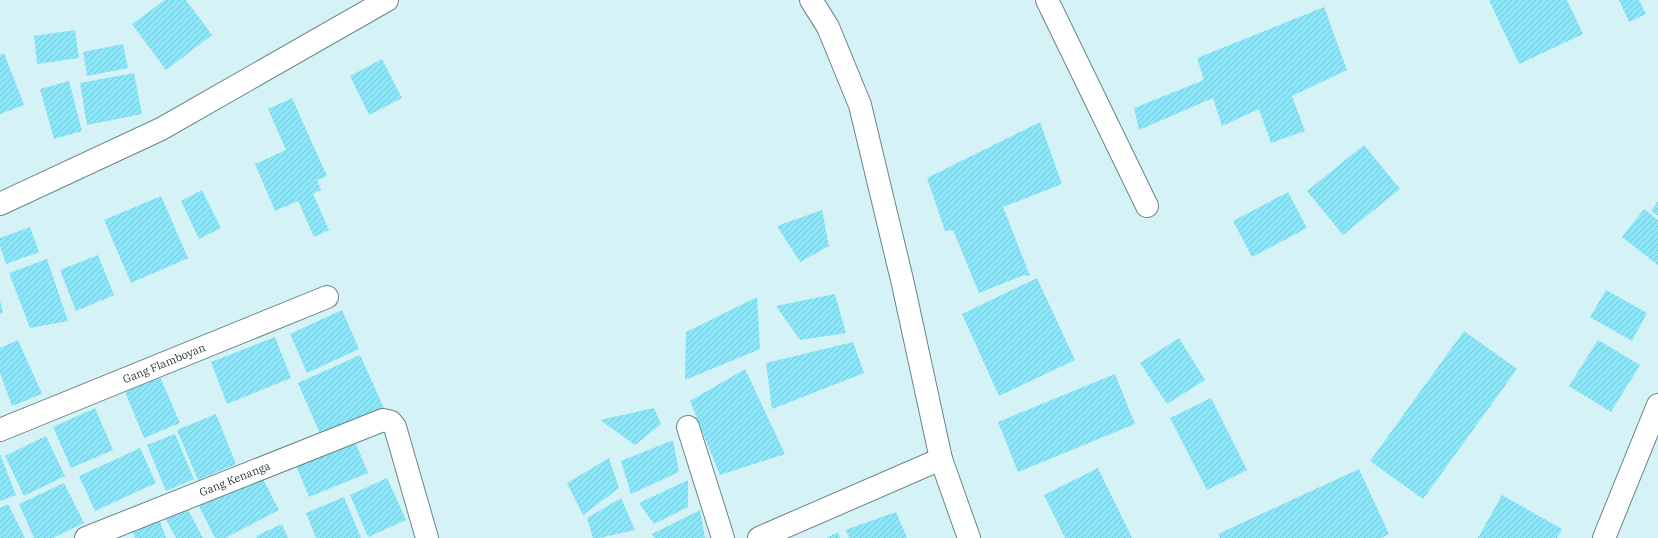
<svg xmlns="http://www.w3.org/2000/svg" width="1658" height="538" viewBox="0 0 1658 538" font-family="'IBM Plex Serif',serif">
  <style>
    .building { fill: url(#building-hatch) }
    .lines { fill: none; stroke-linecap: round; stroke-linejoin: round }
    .minor-casing { stroke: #6a858a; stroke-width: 24 }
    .minor { stroke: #fff; stroke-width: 22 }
    .labels { text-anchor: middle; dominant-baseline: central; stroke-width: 3.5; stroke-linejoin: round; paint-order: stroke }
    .street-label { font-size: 11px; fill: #2a3538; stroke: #d5f2f7 }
  </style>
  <defs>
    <pattern id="building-hatch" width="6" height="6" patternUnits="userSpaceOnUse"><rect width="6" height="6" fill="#8de6f7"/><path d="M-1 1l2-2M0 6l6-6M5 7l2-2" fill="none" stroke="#7ac6d4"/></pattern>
  </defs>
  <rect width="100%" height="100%" fill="#d5f2f7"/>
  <!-- building -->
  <path class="building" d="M165,0H186L212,35L166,70L132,24Z
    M1489,0H1567L1583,34L1519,64Z
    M1619,0H1639L1646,14L1629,22Z
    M1324,7L1347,70L1292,96L1305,131L1271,143L1259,109L1222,126L1213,98L1139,130L1134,108L1204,80L1197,58Z
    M75,30L79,58L37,64L34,36Z
    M123,44L128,68L87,76L83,52Z
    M4,53L24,105L0,114V55Z
    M382,59L402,98L369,115L350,76Z
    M134,73L142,114L87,125L80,83Z
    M69,81L82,131L54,139L40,89Z
    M292,98L327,176L317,180L321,190L313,194L329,230L314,237L298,201L275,211L255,164L286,150L268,109Z
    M1040,122L1062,184L1003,207L1030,276L1024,275L979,293L953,230L945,231L927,178Z
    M1364,145L1400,189L1343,235L1307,191Z
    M202,190L221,228L199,239L181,201Z
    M1288,192L1307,228L1252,257L1233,221Z
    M161,196L188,258L131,283L104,220Z
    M1658,201V216L1651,211Z
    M1644,209L1658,220V265L1622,237Z
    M822,210L829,246L800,262L777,226Z
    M30,227L39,252L6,264L0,246V238Z
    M98,255L114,295L76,311L60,270Z
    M47,259L68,321L30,328L9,273Z
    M1037,278L1075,360L999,396L962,314Z
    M1606,290L1647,313L1632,341L1590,317Z
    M835,294L846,333L800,340L776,306Z
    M757,297L760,349L685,380L686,332Z
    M0,300L3,313L0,314Z
    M342,310L359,349L307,373L290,334Z
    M1464,331L1517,369L1423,499L1370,461Z
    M275,337L291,378L227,404L211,362Z
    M1179,338L1205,380L1167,404L1140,363Z
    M18,340L42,394L12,406L0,373V348Z
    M1598,340L1640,365L1611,412L1569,386Z
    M853,342L864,373L772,409L766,363Z
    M360,355L384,408L321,436L298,383Z
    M745,369L785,454L720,475L690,401Z
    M1115,374L1135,424L1018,472L998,422Z
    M160,377L180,423L144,438L125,392Z
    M1211,398L1247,470L1207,490L1170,418Z
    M95,408L113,450L71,468L53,427Z
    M654,408L661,424L635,445L600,420Z
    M216,414L236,464L198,480L177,430Z
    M175,434L194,479L166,491L147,445Z
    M46,436L65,476L24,496L5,456Z
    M354,439L368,473L309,497L295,463Z
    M673,440L679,472L631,494L621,461Z
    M140,448L156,483L95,511L79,476Z
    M0,454L16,495L0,501Z
    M609,458L619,488L583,515L567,483Z
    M1098,468L1132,538H1065L1044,495Z
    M1359,469L1389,534L1381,538H1220L1218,534Z
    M261,475L279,510L225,538H215L199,506Z
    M387,478L406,520L368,537L350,495Z
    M688,480V507L654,524L639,503Z
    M64,483L84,523L53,538H34L19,504Z
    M1502,495L1562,529L1557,538H1478Z
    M344,497L361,538H316L306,513Z
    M621,498L635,530L600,538H593L587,518Z
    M8,504L25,538H0V508Z
    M186,506L203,538H176L165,518Z
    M700,510L705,538H654L652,534Z
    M896,512L907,538H850L845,530Z
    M159,519L166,538H135L132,529Z
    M282,524L288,538H257L256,536Z
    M838,532L840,538H826Z"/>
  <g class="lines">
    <defs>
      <g id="minor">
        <path d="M811,0L828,27L860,105L903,284L941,459L969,538"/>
        <path d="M1047,0L1147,206"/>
        <path d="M0,204L161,129L387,0"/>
        <path d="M688,427L723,538"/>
        <path id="s1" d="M0,430L327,297"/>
        <path id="s2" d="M86,538L383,420L391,422L395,427L427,538"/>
        <path d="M759,538L941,459"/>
        <path d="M1604,538L1658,405"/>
      </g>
    </defs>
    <!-- minor casing -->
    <use href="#minor" class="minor-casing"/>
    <!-- minor -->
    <use href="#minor" class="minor"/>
  </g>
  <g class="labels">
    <!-- street labels -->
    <g class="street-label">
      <text stroke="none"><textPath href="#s1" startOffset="177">Gang Flamboyan</textPath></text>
      <text stroke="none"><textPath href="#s2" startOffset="160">Gang Kenanga</textPath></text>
    </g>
  </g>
</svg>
